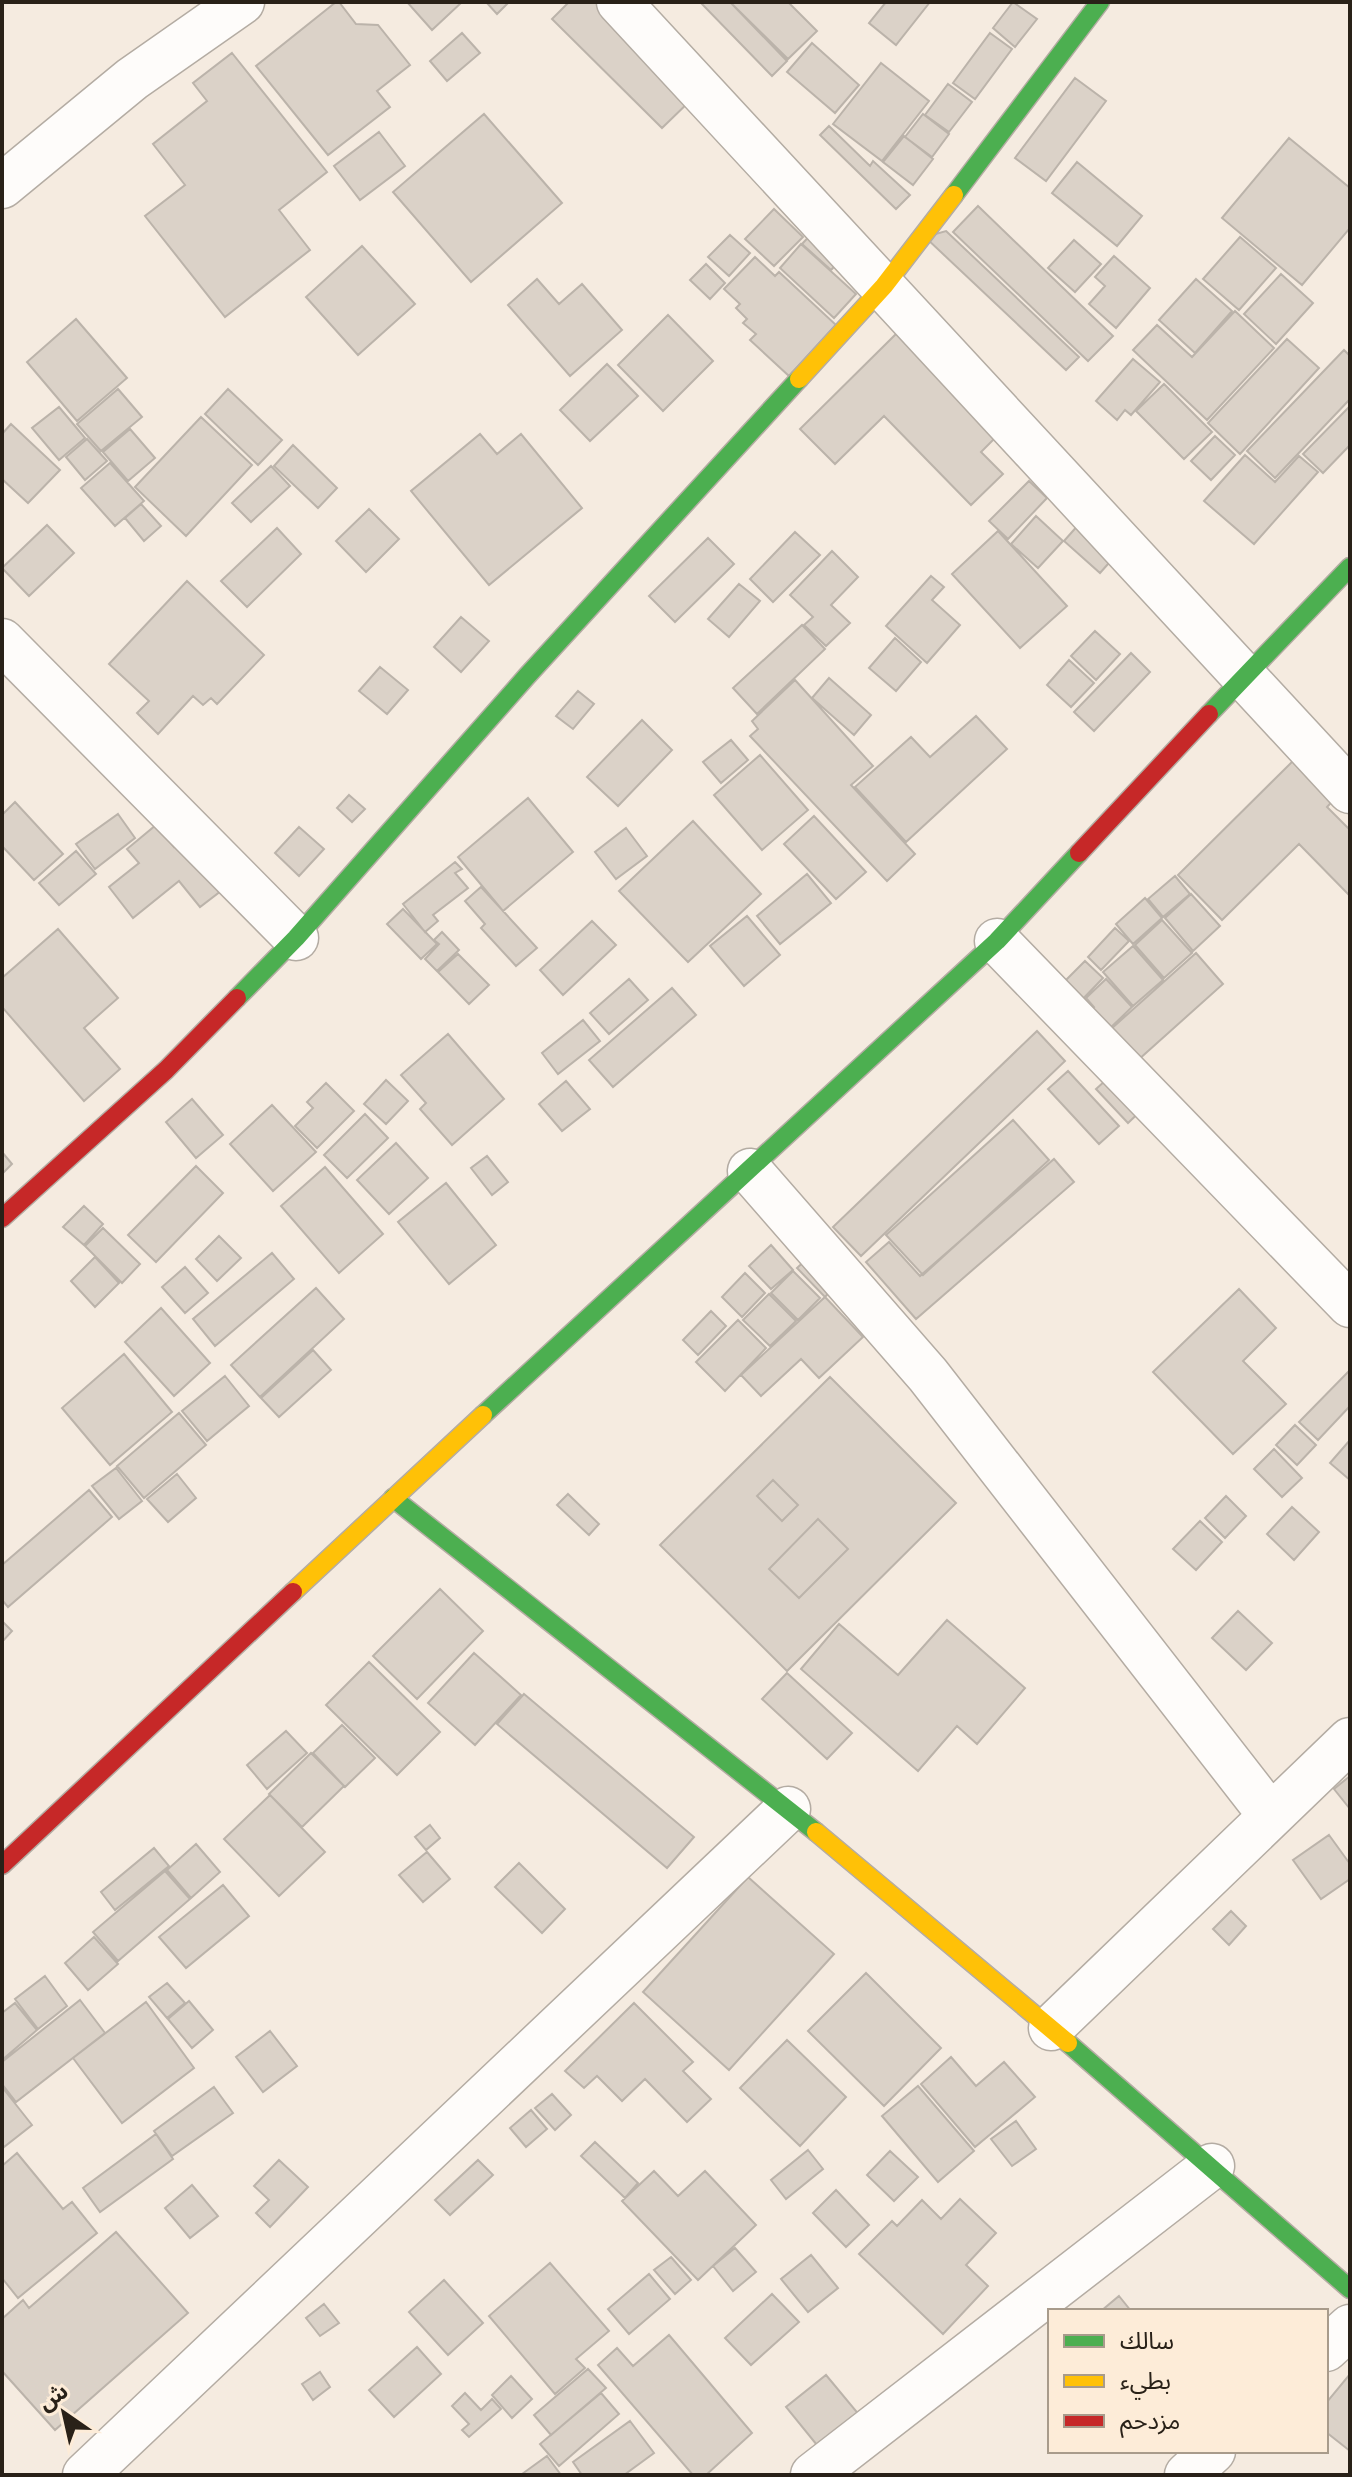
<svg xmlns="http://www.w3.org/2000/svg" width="1352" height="2477" viewBox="0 0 1352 2477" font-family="Figtree,'Noto Sans Arabic',sans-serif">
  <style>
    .building { fill: #dbd2c8; stroke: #bbb3aa; stroke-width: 2; fill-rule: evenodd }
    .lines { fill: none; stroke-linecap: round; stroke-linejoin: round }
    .street-casing { stroke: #b4aca3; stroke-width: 47 }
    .fast-casing { stroke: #b4aca3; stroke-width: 21 }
    .slow-casing { stroke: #b4aca3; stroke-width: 21 }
    .jam-casing { stroke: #b4aca3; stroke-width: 21 }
    .street { stroke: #fefcfa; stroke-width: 44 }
    .fast { stroke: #4caf50; stroke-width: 18 }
    .slow { stroke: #ffc107; stroke-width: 18 }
    .jam { stroke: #c62828; stroke-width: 18 }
  </style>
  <rect width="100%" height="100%" fill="#f5ebe0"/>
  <!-- building -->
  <path class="building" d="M336,2H339L356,24L378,25L410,65L377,91L390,107L328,155L256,66Z
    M407,2H462L432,30Z
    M486,2H509L497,14Z
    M569,2H597L694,97L662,128L552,19Z
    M700,2H730L787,61L772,76Z
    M730,2H788L817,31L788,59Z
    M886,2H930L896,45L869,23Z
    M1013,2L1037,19L1015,47L993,28Z
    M462,33L480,53L447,81L430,61Z
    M990,33L1012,49L975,99L953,83Z
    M812,43L859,85L835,113L787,72Z
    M232,53L327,172L279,210L310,250L225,317L145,216L185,185L153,144L207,101L193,83Z
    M881,63L929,101L882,161L833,124Z
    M1075,78L1106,101L1046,181L1015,158Z
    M948,84L972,102L949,132L925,115Z
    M484,114L562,203L471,282L393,192Z
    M923,114L949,134L932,157L905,137Z
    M829,126L870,166L873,161L910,195L896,209L820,135Z
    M379,132L405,166L360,200L334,166Z
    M904,136L933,159L913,185L883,162Z
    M1289,138L1350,188V228L1302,285L1222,218Z
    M1077,162L1142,216L1117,246L1052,193Z
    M978,206L1113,336L1088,361L953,232Z
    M774,209L803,237L774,266L745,239Z
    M817,228L846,254L831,270L802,244Z
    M946,231L1079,357L1066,370L925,237Z
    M730,235L750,253L729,276L708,257Z
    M1240,237L1276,268L1239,310L1203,279Z
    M1074,240L1101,264L1075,292L1048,268Z
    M801,244L856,294L834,318L780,268Z
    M362,246L415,304L358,355L306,297Z
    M1114,256L1150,288L1116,328L1089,304L1105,286L1095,277Z
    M755,257L775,276L779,272L836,325L789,376L750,340L756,334L743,323L747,319L736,308L740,304L724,289Z
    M706,264L725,283L710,299L690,280Z
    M1281,274L1313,303L1276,344L1244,314Z
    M537,279L559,304L582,284L622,330L570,376L508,305Z
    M1196,279L1232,311L1195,353L1159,320Z
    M1235,311L1274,348L1207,420L1133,350L1157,325L1192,357Z
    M668,315L713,361L663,411L618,365Z
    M76,319L127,378L77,421L27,362Z
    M898,332L999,434L981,452L1003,474L971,505L884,416L835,464L800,429Z
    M1287,339L1319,368L1240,454L1208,423Z
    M1344,350L1350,356V399L1275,478L1247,451Z
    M1133,359L1160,382L1131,415L1125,410L1117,420L1096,401Z
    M607,364L638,396L590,441L560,410Z
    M1164,384L1212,432L1184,459L1136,411Z
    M118,389L142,417L101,451L77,424Z
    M228,389L282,440L258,465L205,414Z
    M1350,406V445L1323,473L1303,454Z
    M59,407L85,438L59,460L32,428Z
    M201,417L252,465L186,536L135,487Z
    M11,424L60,470L28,503L2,479V434Z
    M130,429L155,458L128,481L103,452Z
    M480,434L497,454L521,434L582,508L489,585L411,491Z
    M1215,436L1235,455L1211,480L1191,461Z
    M87,439L107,461L85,480L66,457Z
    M293,445L337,488L318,508L274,466Z
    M1245,455L1275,482L1299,456L1318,472L1254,544L1204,501Z
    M110,463L144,501L115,526L81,488Z
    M271,466L290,486L251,522L232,503Z
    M1029,481L1047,498L1008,539L989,521Z
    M141,504L161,526L144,541L125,518Z
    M369,509L399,539L366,572L336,541Z
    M1036,516L1063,541L1038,568L1011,544Z
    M1080,523L1116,555L1100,573L1064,541Z
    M47,525L74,553L29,596L2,568Z
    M277,528L301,554L247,607L221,581Z
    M998,531L1067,606L1020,648L952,574Z
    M795,532L820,555L773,602L750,579Z
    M708,538L734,564L675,622L649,596Z
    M832,551L858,577L831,605L850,623L826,646L804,625L813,617L790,595Z
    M931,576L944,587L932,600L960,625L927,663L886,626Z
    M187,581L264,655L217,704L211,698L203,705L193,696L158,734L137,713L149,701L109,664Z
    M739,584L760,601L729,637L708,619Z
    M461,617L489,641L461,672L434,647Z
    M802,625L825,649L757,714L733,688Z
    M1095,631L1120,654L1096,680L1071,656Z
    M895,638L921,662L896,691L869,668Z
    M1131,653L1150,672L1094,731L1074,712Z
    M1069,660L1094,683L1071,707L1047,685Z
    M380,667L408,690L387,714L359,691Z
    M829,678L871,715L854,735L812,698Z
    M795,680L873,766L851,785L915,854L887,881L750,736L758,729L752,721Z
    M578,691L594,704L573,729L556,716Z
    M976,716L1007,749L906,842L855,787L911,737L930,757Z
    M642,720L672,750L618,806L587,777Z
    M731,740L748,760L721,783L703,762Z
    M1300,754L1340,793L1327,807L1350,830V896L1299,844L1222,920L1178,875Z
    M760,755L808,810L762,850L714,795Z
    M349,795L365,809L352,822L337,808Z
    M528,798L573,852L503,911L458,857Z
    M15,802L63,854L34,880L2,846V815Z
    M118,814L135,838L95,869L76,844Z
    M814,816L866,872L836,899L784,844Z
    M693,821L761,894L688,962L619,891Z
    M156,825L174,847L189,834L230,884L200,907L179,881L133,918L109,887L139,863L127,849Z
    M299,827L324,849L299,876L275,853Z
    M626,828L647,856L616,879L595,852Z
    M76,851L96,874L59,905L39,883Z
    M455,862L462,869L455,873L468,888L433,915L438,921L425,932L403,904Z
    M807,874L831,903L780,944L757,916Z
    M1175,876L1190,894L1163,917L1148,899Z
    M481,887L537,948L516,966L481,928L485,924L465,901Z
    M1191,894L1220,926L1193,951L1165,918Z
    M1145,898L1162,918L1133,944L1116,924Z
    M403,909L437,944L421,959L387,924Z
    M747,916L780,955L744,986L710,946Z
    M1162,920L1192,953L1164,978L1135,945Z
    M592,921L616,945L563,995L540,970Z
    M1115,928L1129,941L1101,970L1088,957Z
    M58,929L118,998L84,1028L120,1069L84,1101L2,1007V978Z
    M442,932L459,950L437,971L425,959L439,944L434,940Z
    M1133,946L1163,980L1133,1006L1103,972Z
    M1196,953L1223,984L1128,1069L1101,1038Z
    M458,954L489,985L469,1004L438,972Z
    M1085,961L1103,978L1076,1006L1057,989Z
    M629,979L648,1000L609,1034L590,1013Z
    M1106,979L1132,1007L1105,1033L1086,1013L1094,1007L1086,998Z
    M672,988L696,1015L613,1087L589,1060Z
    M583,1020L600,1041L558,1074L542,1053Z
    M1037,1031L1065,1061L861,1256L833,1227Z
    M448,1034L504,1099L452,1145L420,1109L426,1103L401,1075Z
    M1068,1071L1119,1126L1099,1144L1048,1089Z
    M1116,1071L1148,1104L1128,1123L1096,1089Z
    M386,1080L408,1101L386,1124L364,1104Z
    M566,1081L590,1109L562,1131L539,1104Z
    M326,1083L354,1111L317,1148L295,1126L313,1108L307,1102Z
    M192,1099L223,1135L196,1158L166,1122Z
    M272,1105L316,1152L273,1191L230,1144Z
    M365,1114L388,1138L347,1178L324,1155Z
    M1013,1120L1049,1160L923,1275L886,1235Z
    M396,1143L428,1178L389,1214L357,1180Z
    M2,1152L12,1164L2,1174Z
    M487,1156L508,1182L492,1195L471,1168Z
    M1054,1159L1074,1182L916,1319L866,1262L889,1242L920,1276Z
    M196,1166L223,1193L156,1262L128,1235Z
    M325,1167L383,1234L339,1273L281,1206Z
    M446,1183L496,1245L449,1284L398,1222Z
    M84,1206L103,1224L84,1245L63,1227Z
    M103,1228L140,1264L122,1283L85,1246Z
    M219,1236L241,1258L217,1281L196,1259Z
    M771,1245L793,1270L771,1289L749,1266Z
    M272,1253L294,1279L215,1346L193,1319Z
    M810,1256L837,1284L825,1297L797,1268Z
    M95,1257L119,1283L95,1307L71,1281Z
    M185,1267L208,1293L185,1313L162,1287Z
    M793,1271L820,1298L798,1320L771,1293Z
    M745,1273L765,1293L742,1317L722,1297Z
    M316,1288L344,1319L260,1397L231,1365Z
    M1239,1289L1276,1328L1243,1361L1286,1404L1233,1454L1153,1372Z
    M769,1294L796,1321L770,1346L743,1320Z
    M825,1297L863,1337L819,1378L801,1359L761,1396L741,1375Z
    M161,1308L210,1363L174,1396L125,1342Z
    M711,1311L726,1326L698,1355L683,1340Z
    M738,1320L766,1348L725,1391L696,1362Z
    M313,1350L331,1370L279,1417L261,1398Z
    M124,1354L172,1412L110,1465L62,1408Z
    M1350,1370V1406L1318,1440L1299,1422Z
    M225,1376L249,1406L207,1441L182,1411Z
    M830,1377L956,1503L787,1671L660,1545ZM773,1480L798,1505L782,1521L757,1496ZM818,1519L848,1549L799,1598L769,1569Z
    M179,1413L206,1445L144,1498L117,1466Z
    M1295,1425L1316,1445L1297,1465L1276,1445Z
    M1350,1440V1480L1330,1463Z
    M1274,1449L1302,1478L1282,1497L1254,1469Z
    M116,1468L142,1501L119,1519L92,1486Z
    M177,1474L196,1498L168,1522L147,1499Z
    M773,1480L798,1505L782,1521L757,1496Z
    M89,1490L112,1517L8,1607L2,1600V1565Z
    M568,1494L599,1524L589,1535L557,1505Z
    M1226,1496L1246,1516L1225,1538L1205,1518Z
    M1292,1507L1319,1532L1294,1560L1267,1534Z
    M818,1519L848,1549L799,1598L769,1569Z
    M1200,1521L1222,1542L1196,1570L1173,1549Z
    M440,1589L483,1631L417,1699L373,1656Z
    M1238,1611L1272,1643L1246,1670L1212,1638Z
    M947,1620L1025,1688L977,1744L957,1726L918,1771L801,1669L839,1624L898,1675Z
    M2,1621L12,1631L2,1642Z
    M474,1653L521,1695L475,1745L428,1703Z
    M369,1662L440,1732L397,1775L326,1705Z
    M787,1673L852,1733L827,1759L762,1699Z
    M524,1694L694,1837L667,1868L497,1724Z
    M342,1725L375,1758L345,1787L313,1753Z
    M286,1731L307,1753L267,1789L247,1765Z
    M311,1753L344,1786L302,1827L269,1794Z
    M1350,1776V1809L1334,1789Z
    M270,1795L325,1852L279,1896L224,1839Z
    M430,1825L440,1838L426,1850L415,1837Z
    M1329,1835L1350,1864V1879L1321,1899L1293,1860Z
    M196,1844L220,1872L191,1898L167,1870Z
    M154,1848L169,1866L115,1910L101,1892Z
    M427,1852L450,1879L423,1902L399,1875Z
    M519,1863L565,1909L542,1933L495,1887Z
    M165,1871L190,1899L118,1961L93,1932Z
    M748,1877L834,1954L729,2070L643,1992Z
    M223,1885L249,1916L186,1968L159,1937Z
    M1231,1911L1246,1926L1229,1945L1213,1929Z
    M94,1937L118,1964L88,1990L65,1963Z
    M866,1973L941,2048L884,2106L808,2031Z
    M45,1976L67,2006L38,2029L15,1999Z
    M167,1983L185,2003L167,2018L149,1997Z
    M80,2000L105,2033L16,2102L2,2084V2062Z
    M189,2001L213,2030L192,2048L168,2019Z
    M146,2002L194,2068L122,2123L73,2058Z
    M15,2003L37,2030L2,2060V2013Z
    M634,2003L693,2062L683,2071L711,2099L687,2122L645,2079L622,2101L597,2076L584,2088L565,2071Z
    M270,2031L297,2066L263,2092L236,2057Z
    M787,2040L846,2097L800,2146L740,2088Z
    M951,2057L976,2086L1004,2062L1035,2097L975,2147L921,2084Z
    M918,2086L974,2151L938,2182L882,2116Z
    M2,2087L32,2125L4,2147L2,2144Z
    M214,2087L233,2113L172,2156L154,2131Z
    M552,2094L571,2115L555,2130L535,2108Z
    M531,2110L547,2129L526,2147L510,2128Z
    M1016,2121L1036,2149L1012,2166L991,2139Z
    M156,2134L173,2159L100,2212L83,2188Z
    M595,2142L638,2183L625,2198L581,2156Z
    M808,2150L823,2169L786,2199L771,2180Z
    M890,2151L918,2177L894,2201L867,2175Z
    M17,2153L63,2209L72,2202L97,2233L18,2298L2,2278V2166Z
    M279,2160L308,2187L270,2227L256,2213L269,2200L254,2186Z
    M478,2160L493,2175L450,2215L435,2200Z
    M654,2171L678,2196L705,2171L756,2225L698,2280L622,2201Z
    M192,2185L218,2216L190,2238L165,2208Z
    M836,2190L869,2225L846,2247L813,2213Z
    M960,2199L996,2233L966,2265L988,2286L943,2334L859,2254L892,2221L897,2226L922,2200L941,2219Z
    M116,2232L188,2313L55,2430L2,2371V2319L23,2300L29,2308Z
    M735,2248L756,2272L733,2291L713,2266Z
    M811,2255L838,2288L808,2312L781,2279Z
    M671,2257L691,2280L675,2294L654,2270Z
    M550,2263L609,2331L576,2359L585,2368L555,2394L489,2316Z
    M649,2274L670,2299L629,2334L608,2309Z
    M444,2280L483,2323L448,2355L409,2312Z
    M772,2294L799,2322L751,2365L725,2338Z
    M1119,2296L1131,2311H1101Z
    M324,2304L339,2323L320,2336L306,2318Z
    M669,2335L752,2433L706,2475H693L598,2365L617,2348L633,2366Z
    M417,2347L441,2374L394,2417L369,2390Z
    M588,2369L606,2388L551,2435L534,2415Z
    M320,2372L330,2387L313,2400L302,2384Z
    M1350,2374V2451L1326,2432V2403Z
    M826,2375L861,2417L821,2450L786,2407Z
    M511,2376L532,2399L512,2418L492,2395Z
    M465,2393L481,2410L492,2399L501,2409L469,2437L462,2430L469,2424L452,2406Z
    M601,2393L619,2414L559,2466L540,2444Z
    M630,2421L654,2453L624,2475H582L573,2462Z
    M547,2456L561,2475H523L522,2474Z"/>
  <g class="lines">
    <defs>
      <path id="street" d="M619,2L1350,791
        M2,186L132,79L242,2
        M2,641L296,938
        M997,941L1350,1305
        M750,1171L928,1375L1271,1816
        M1051,2028L1350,1740
        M1326,2349L1350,2327
        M85,2475L788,1809
        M813,2475L1212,2166
        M1187,2475L1213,2451"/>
      <path id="fast" d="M954,195L1100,2
        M1209,714L1350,567
        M237,998L296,938L527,676L799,379
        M483,1415L997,941L1079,853
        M393,1498L816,1832
        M1068,2043L1350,2289"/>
      <path id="slow" d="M799,379L884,286L954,195
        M293,1592L483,1415
        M816,1832L1068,2043"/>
      <path id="jam" d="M1079,853L1209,714
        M2,1218L166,1070L237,998
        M2,1865L293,1592"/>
    </defs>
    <!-- street casing -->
    <use href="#street" class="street-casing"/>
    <!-- fast casing -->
    <use href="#fast" class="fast-casing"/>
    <!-- slow casing -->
    <use href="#slow" class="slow-casing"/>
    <!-- jam casing -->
    <use href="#jam" class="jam-casing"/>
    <!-- street -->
    <use href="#street" class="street"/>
    <!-- fast -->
    <use href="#fast" class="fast"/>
    <!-- slow -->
    <use href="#slow" class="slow"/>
    <!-- jam -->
    <use href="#jam" class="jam"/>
  </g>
  <!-- border -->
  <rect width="1352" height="2477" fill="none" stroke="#292118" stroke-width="8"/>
  <!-- legend -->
  <rect x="1048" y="2309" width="280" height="144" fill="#fdecd8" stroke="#a89b8b" stroke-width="2"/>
  <rect x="1064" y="2335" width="40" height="12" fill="#4caf50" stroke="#a89b8b" stroke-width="2"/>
  <text x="1120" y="2349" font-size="24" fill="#292118">سالك</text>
  <rect x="1064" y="2375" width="40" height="12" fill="#ffc107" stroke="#a89b8b" stroke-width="2"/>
  <text x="1120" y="2389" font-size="24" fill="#292118">بطيء</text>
  <rect x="1064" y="2415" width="40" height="12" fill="#c62828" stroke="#a89b8b" stroke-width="2"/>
  <text x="1120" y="2429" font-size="24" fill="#292118">مزدحم</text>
  <!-- north arrow -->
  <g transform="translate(64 2413) rotate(326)" stroke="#fdecd8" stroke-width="6" paint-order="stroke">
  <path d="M0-6L14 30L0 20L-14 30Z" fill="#292118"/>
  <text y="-12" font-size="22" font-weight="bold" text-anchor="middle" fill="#292118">ش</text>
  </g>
</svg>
